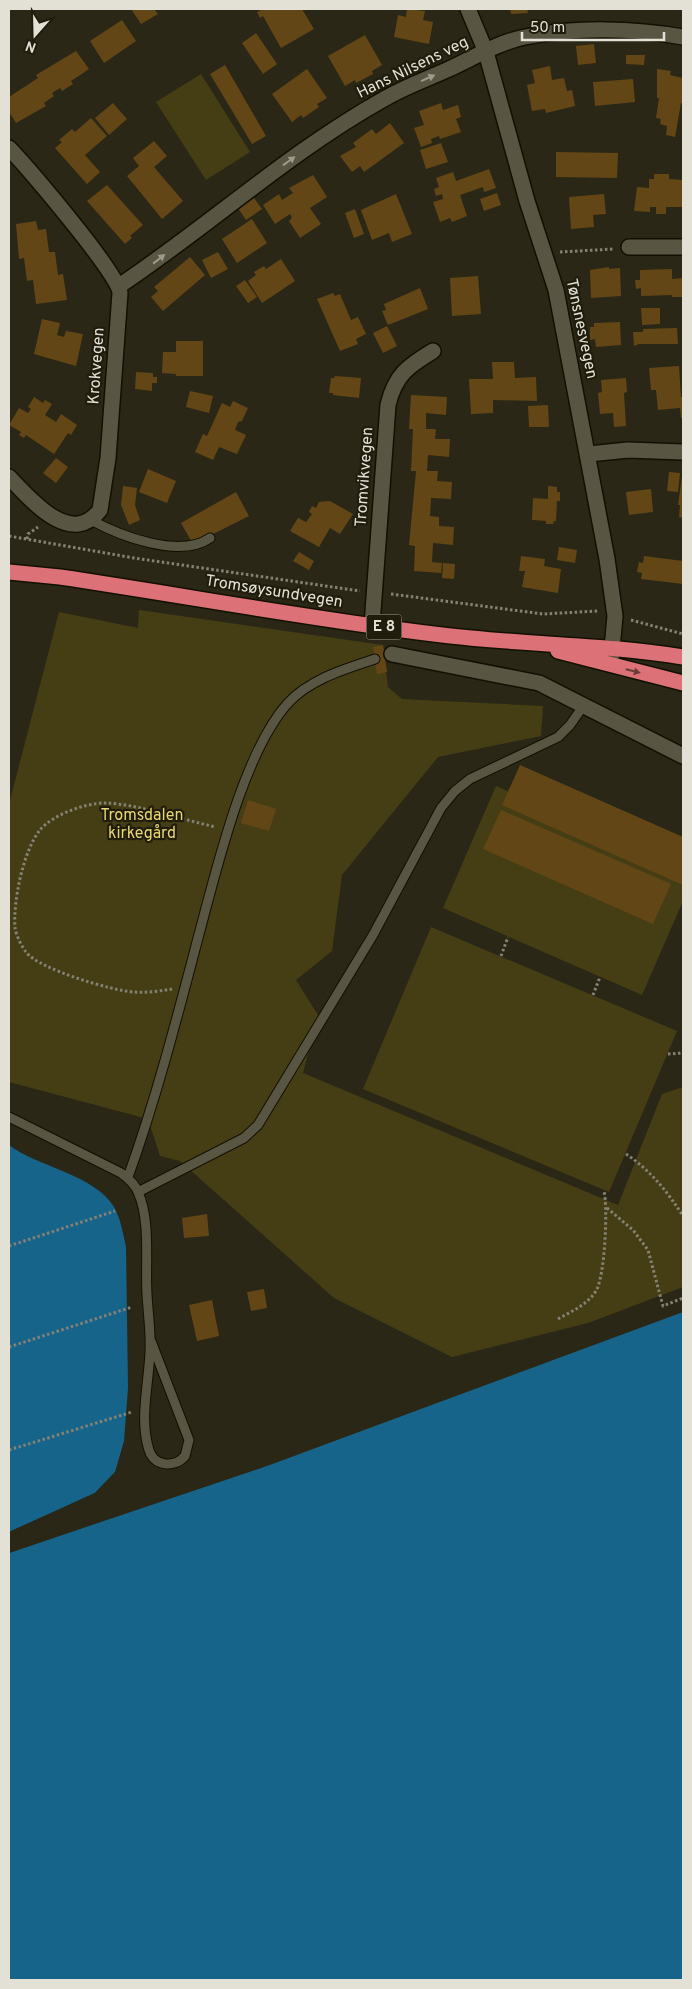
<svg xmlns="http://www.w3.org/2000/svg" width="692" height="1989" viewBox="0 0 692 1989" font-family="Overpass,sans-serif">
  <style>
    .green { fill: #453e14 }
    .water { fill: #17648a }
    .pier { fill: #2a2716 }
    .building { fill: #634616 }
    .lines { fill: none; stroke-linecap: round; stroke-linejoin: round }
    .lane-casing { stroke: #121002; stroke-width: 11 }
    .street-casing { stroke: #121002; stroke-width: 18 }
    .highway-casing { stroke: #121002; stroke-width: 18 }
    .path { stroke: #848274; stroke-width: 3; stroke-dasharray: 2.5 2.5; stroke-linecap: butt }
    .lane { stroke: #585543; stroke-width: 9 }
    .street { stroke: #585543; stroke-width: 15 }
    .highway { stroke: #dc7177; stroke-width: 15 }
    .oneway { fill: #9e9b8c }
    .oneway2 { fill: #6b3f37 }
    .labels { text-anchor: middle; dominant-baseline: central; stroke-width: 4.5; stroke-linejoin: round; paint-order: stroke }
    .shield { fill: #201d0d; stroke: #a8a69a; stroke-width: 1 }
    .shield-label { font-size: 15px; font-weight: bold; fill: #e3e1d6 }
    .street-label { font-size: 16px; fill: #e3e1d6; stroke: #201d0d }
    .park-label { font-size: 16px; fill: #e7d672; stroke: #201d0d }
  </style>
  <rect width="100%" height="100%" fill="#2a2716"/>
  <!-- green -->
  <path class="green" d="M201,74L250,152L206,180L156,102Z
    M139,610L383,645L388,687L402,699L543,706L541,736L438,757L342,875L332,951L296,980L318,1015L303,1073L618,1205L662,1094L683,1087V1287L588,1323L452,1357L334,1298L180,1161L160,1156L148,1119L9,1082V804L59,612L138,628Z
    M496,786L683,868V901L642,995L443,908Z
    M431,927L677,1031L609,1192L363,1089Z"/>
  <!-- water -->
  <path class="water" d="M9,1145C38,1167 95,1175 114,1207C121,1219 123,1234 126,1247L128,1388L124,1441L115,1472L95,1493L9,1532Z
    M683,1312V1980H9V1553L267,1466Z"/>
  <!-- pier -->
  <path class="pier" d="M115,1472L116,1474L96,1495L9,1535V1532L95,1493Z
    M138,1506L139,1508L9,1553V1551L44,1537Z"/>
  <!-- building -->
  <path class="building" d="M131,9H154L158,14L141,24Z
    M263,9H302L314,29L281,48L263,16L260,18L257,12Z
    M407,9L425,11L423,20L433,22L429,44L394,37L398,15L406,17Z
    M510,9H527L528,13L511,14Z
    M122,20L136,41L104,63L90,41Z
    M256,33L277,64L263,74L242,43Z
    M365,35L382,65L372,71L373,74L356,83L355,80L345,86L328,56Z
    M594,44L596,63L578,65L576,46Z
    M76,51L89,69L71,81L73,84L62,91L60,88L52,93L54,96L44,103L46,106L16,123L9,112V97L38,78L36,75Z
    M626,55H645L644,65L626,64Z
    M225,65L266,136L252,144L210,74Z
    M550,66L552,80L564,78L567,91L572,90L575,106L546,113L545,109L532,111L527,85L535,83L532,70Z
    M307,69L327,98L317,104L319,107L303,118L301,115L292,122L272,94Z
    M657,69L671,71L670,75L683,78V104L681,103L675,137L666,135L667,126L660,124L661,119L656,118L659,98H657Z
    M633,79L635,102L595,106L593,82Z
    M113,103L127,119L109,135L95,118Z
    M441,103L443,110L458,105L461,117L456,119L461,132L440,139L439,136L431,139L432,143L421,147L414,128L424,125L419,111Z
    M91,118L107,136L85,155L100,172L87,184L55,148L62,142L59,140L72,129L75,132Z
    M390,123L404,143L364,172L360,166L352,172L340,156L356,147L353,143L372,129L376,134Z
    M154,141L167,156L154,167L183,201L162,219L127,176L139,166L133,158Z
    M441,143L448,162L426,169L420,150Z
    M556,152L618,153L617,178L556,177Z
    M489,169L496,188L484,192L483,187L460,195L467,216L452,222L450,218L440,222L433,202L443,199L442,194L436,196L434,189L439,187L436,178L453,172L456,181Z
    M654,174H669V179L683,180V207H666V214H656V207H650V212L634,211L637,187L649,188V179H654Z
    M313,175L327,197L310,208L321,224L300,238L289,221L292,218L290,214L275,224L263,205L279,194L282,200L293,193L289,188Z
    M107,185L143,225L130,236L132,238L125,244L87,201Z
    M497,193L501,205L484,211L480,199Z
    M396,194L412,234L392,242L389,233L372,240L361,210Z
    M604,194L606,214L593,215L594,227L571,229L569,197Z
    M254,198L262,209L246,220L238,208Z
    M355,209L364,234L354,238L345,213Z
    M252,219L267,243L237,263L222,239Z
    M36,221L38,230L46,229L49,252H55L58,275L63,274L67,300L36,304L33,280L27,281L24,258L19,259L16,224Z
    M218,252L228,269L211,278L202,260Z
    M190,257L205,275L163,311L151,297L158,291L154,287Z
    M281,259L295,281L262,303L248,281L256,275L254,272L264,266L266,269Z
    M609,267V269L620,268L621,296L591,298L590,270Z
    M672,269V279L683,278V297H672V295L641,296V288L636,289L635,280H640V270Z
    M478,276L481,314L452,316L450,278Z
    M245,280L257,297L248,303L236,286Z
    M420,288L428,309L388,325L382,311L386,310L384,304Z
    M333,293L335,296L340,294L351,320L358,317L366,334L356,339L358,344L340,351L317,299Z
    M641,308H660V324L642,325Z
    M42,319L60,323L57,335L64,337L66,331L83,334L76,366L34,354Z
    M620,322L621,345L596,347L595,339L590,340V327H594V323Z
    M387,326L397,346L383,353L373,333Z
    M677,328L678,344H639L634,346L633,332H643V329Z
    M176,341H203V376H176V374L162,373L163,352H176Z
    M492,362H514L515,378L536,377L537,401L493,400V413L471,414L469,379H493Z
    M679,366L681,397H683V418H681L680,408L658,410L656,390H651L649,368Z
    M136,372L153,373V377H157V383H152V391L135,389Z
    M335,376L361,378L359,398L333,395V393H329L331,378H334Z
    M626,378L627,392L624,393L626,426L614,427L613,413L600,414L598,393L602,392L601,380Z
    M190,391L213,396L209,413L186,407Z
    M411,395L447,397L446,415L426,413V429H436L435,439H450L449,457L428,455L427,471H438L437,481L452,482L451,499L431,498L430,516L439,517V526L454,527L453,545L433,543L432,562L442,563L441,573L414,571L415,546L409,545L416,471H411L413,429H409Z
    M34,397L43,403L45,400L52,404L45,415L56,422L61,414L77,425L71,435L68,433L54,454L26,435L24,438L19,435L21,432L9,425L19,408L28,413L31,409L28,407Z
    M233,401L248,408L242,421L238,422L235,430L246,435L237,454L219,447L213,460L195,452L203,434L207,436L222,403L230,407Z
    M548,405L549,427H529L528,406Z
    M56,458L68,467L56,483L43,473Z
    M148,469L176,481L167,503L139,492Z
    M669,472L680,473L678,492L667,491Z
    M682,476H683V518L679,517L680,505H678Z
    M123,486L137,488L135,505L140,520L129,525L121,505Z
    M548,486L557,487V492H560V501H557L556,521H554L553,524H546V521L532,520L533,498L548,499Z
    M651,489L653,512L629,515L626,492Z
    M236,492L249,516L193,544L181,523Z
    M330,501L353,514L340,534L330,528L319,547L290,531L298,518L306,522L312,514L309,512L312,506L316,508L319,502Z
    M559,547L577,550L575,563L557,560Z
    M299,552L314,561L309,570L293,561Z
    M521,556L545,559L544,566L561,569L558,593L522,587L525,571H519Z
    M644,556L683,561V584L641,579L642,573L637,572L639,562L643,563Z
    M443,563L455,564L454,579L442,578Z
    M383,645L387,672L377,674L373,647Z
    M520,765L683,837V885L502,805Z
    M248,800L276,809L269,831L241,823Z
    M501,810L671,884L653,924L483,849Z
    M207,1214L209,1236L184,1238L182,1218Z
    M264,1289L267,1308L251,1311L247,1292Z
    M212,1300L219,1336L197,1341L189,1305Z"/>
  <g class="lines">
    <defs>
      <path id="lane" d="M91,520C120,536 180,559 210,538
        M9,1117L121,1173C128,1178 135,1184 138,1192C151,1221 145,1264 147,1294C148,1314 151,1332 150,1351C149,1383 139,1419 149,1450C154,1467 175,1468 185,1456L189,1440L151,1341
        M128,1177C156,1099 177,1018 198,938C216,872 243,753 288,703C310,679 345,669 375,659
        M138,1192L244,1138L258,1125L373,935L441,808L455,791L470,779L558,737L570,725L584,705"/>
      <path id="street" d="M468,9L486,52L527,201L556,290L607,559L615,616L611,660
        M9,148C27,167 119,274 120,293L108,458L100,510C71,548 31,500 9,477
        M629,247H683
        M119,286C209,226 289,152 384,99C404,87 427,79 449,69C473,58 499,42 525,37C575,27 633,28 683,37
        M589,454L628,450L683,452
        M372,625L388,405C395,375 408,366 433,351
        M392,654L539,683L683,756"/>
      <path id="highway" d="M9,572L60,577C188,596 315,620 442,635C523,645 603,644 683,657
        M558,651L683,683"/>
    </defs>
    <!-- lane casing -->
    <use href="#lane" class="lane-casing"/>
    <!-- street casing -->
    <use href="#street" class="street-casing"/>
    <!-- highway casing -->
    <use href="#highway" class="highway-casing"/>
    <!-- path -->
    <path class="path" d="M560,252L614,249
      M9,536L134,558L360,591
      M27,539L28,534L38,527
      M391,594L543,614L598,611
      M631,620L683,634
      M501,956L508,937
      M172,989C160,991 147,993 134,992C113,991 38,969 26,952C22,947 16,935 15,928C13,902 23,851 40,830C52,815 85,803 105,803C138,804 183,820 216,827
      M593,995L600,977
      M668,1054L683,1053
      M626,1154C651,1171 667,1191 683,1216
      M607,1208L633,1230L648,1250L663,1306L683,1298
      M9,1246L115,1211
      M558,1319C572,1311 587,1305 596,1291C605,1276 608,1208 604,1191
      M9,1347L132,1307
      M9,1450L132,1412"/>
    <!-- lane -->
    <use href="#lane" class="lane"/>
    <!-- street -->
    <use href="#street" class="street"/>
    <!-- highway -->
    <use href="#highway" class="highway"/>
  </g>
  <!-- one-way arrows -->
  <defs><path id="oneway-solid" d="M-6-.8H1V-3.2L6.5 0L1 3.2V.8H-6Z" transform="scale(1.25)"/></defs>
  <g class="oneway">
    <use href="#oneway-solid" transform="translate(428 78) rotate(-24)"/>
    <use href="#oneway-solid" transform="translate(289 161) rotate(-36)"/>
    <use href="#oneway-solid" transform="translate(159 259) rotate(-38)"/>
  </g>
  <use class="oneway2" href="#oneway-solid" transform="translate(633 671) rotate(14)"/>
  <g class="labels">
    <!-- shield labels -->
    <rect class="shield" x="366.5" y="614.5" width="35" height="25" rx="4"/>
    <g class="shield-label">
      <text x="384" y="627">E 8</text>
    </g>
    <!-- street labels -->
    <g class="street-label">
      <text transform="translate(413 68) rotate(-26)">Hans Nilsens veg</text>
      <text transform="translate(581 329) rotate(78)">Tønsnesvegen</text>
      <text transform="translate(97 366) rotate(-86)">Krokvegen</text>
      <text transform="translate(365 477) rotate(-86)">Tromvikvegen</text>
      <text transform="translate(274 592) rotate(9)">Tromsøysundvegen</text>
    </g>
    <!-- park labels -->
    <g class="park-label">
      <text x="142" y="816">Tromsdalen<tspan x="142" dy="18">kirkegård</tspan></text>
    </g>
  </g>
  <!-- border -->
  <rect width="692" height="1989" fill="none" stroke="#e3e1d6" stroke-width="20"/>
  <!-- north arrow -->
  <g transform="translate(35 35) rotate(200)" stroke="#201d0d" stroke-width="4" paint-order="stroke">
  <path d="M0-4L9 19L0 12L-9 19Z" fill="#e3e1d6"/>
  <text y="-8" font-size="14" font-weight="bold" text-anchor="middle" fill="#e3e1d6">N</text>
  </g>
  <!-- scale -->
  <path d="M522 32v8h142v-8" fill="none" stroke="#e3e1d6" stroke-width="2.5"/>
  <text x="530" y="32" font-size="15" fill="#e3e1d6" stroke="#201d0d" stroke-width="4" paint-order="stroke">50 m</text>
</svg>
